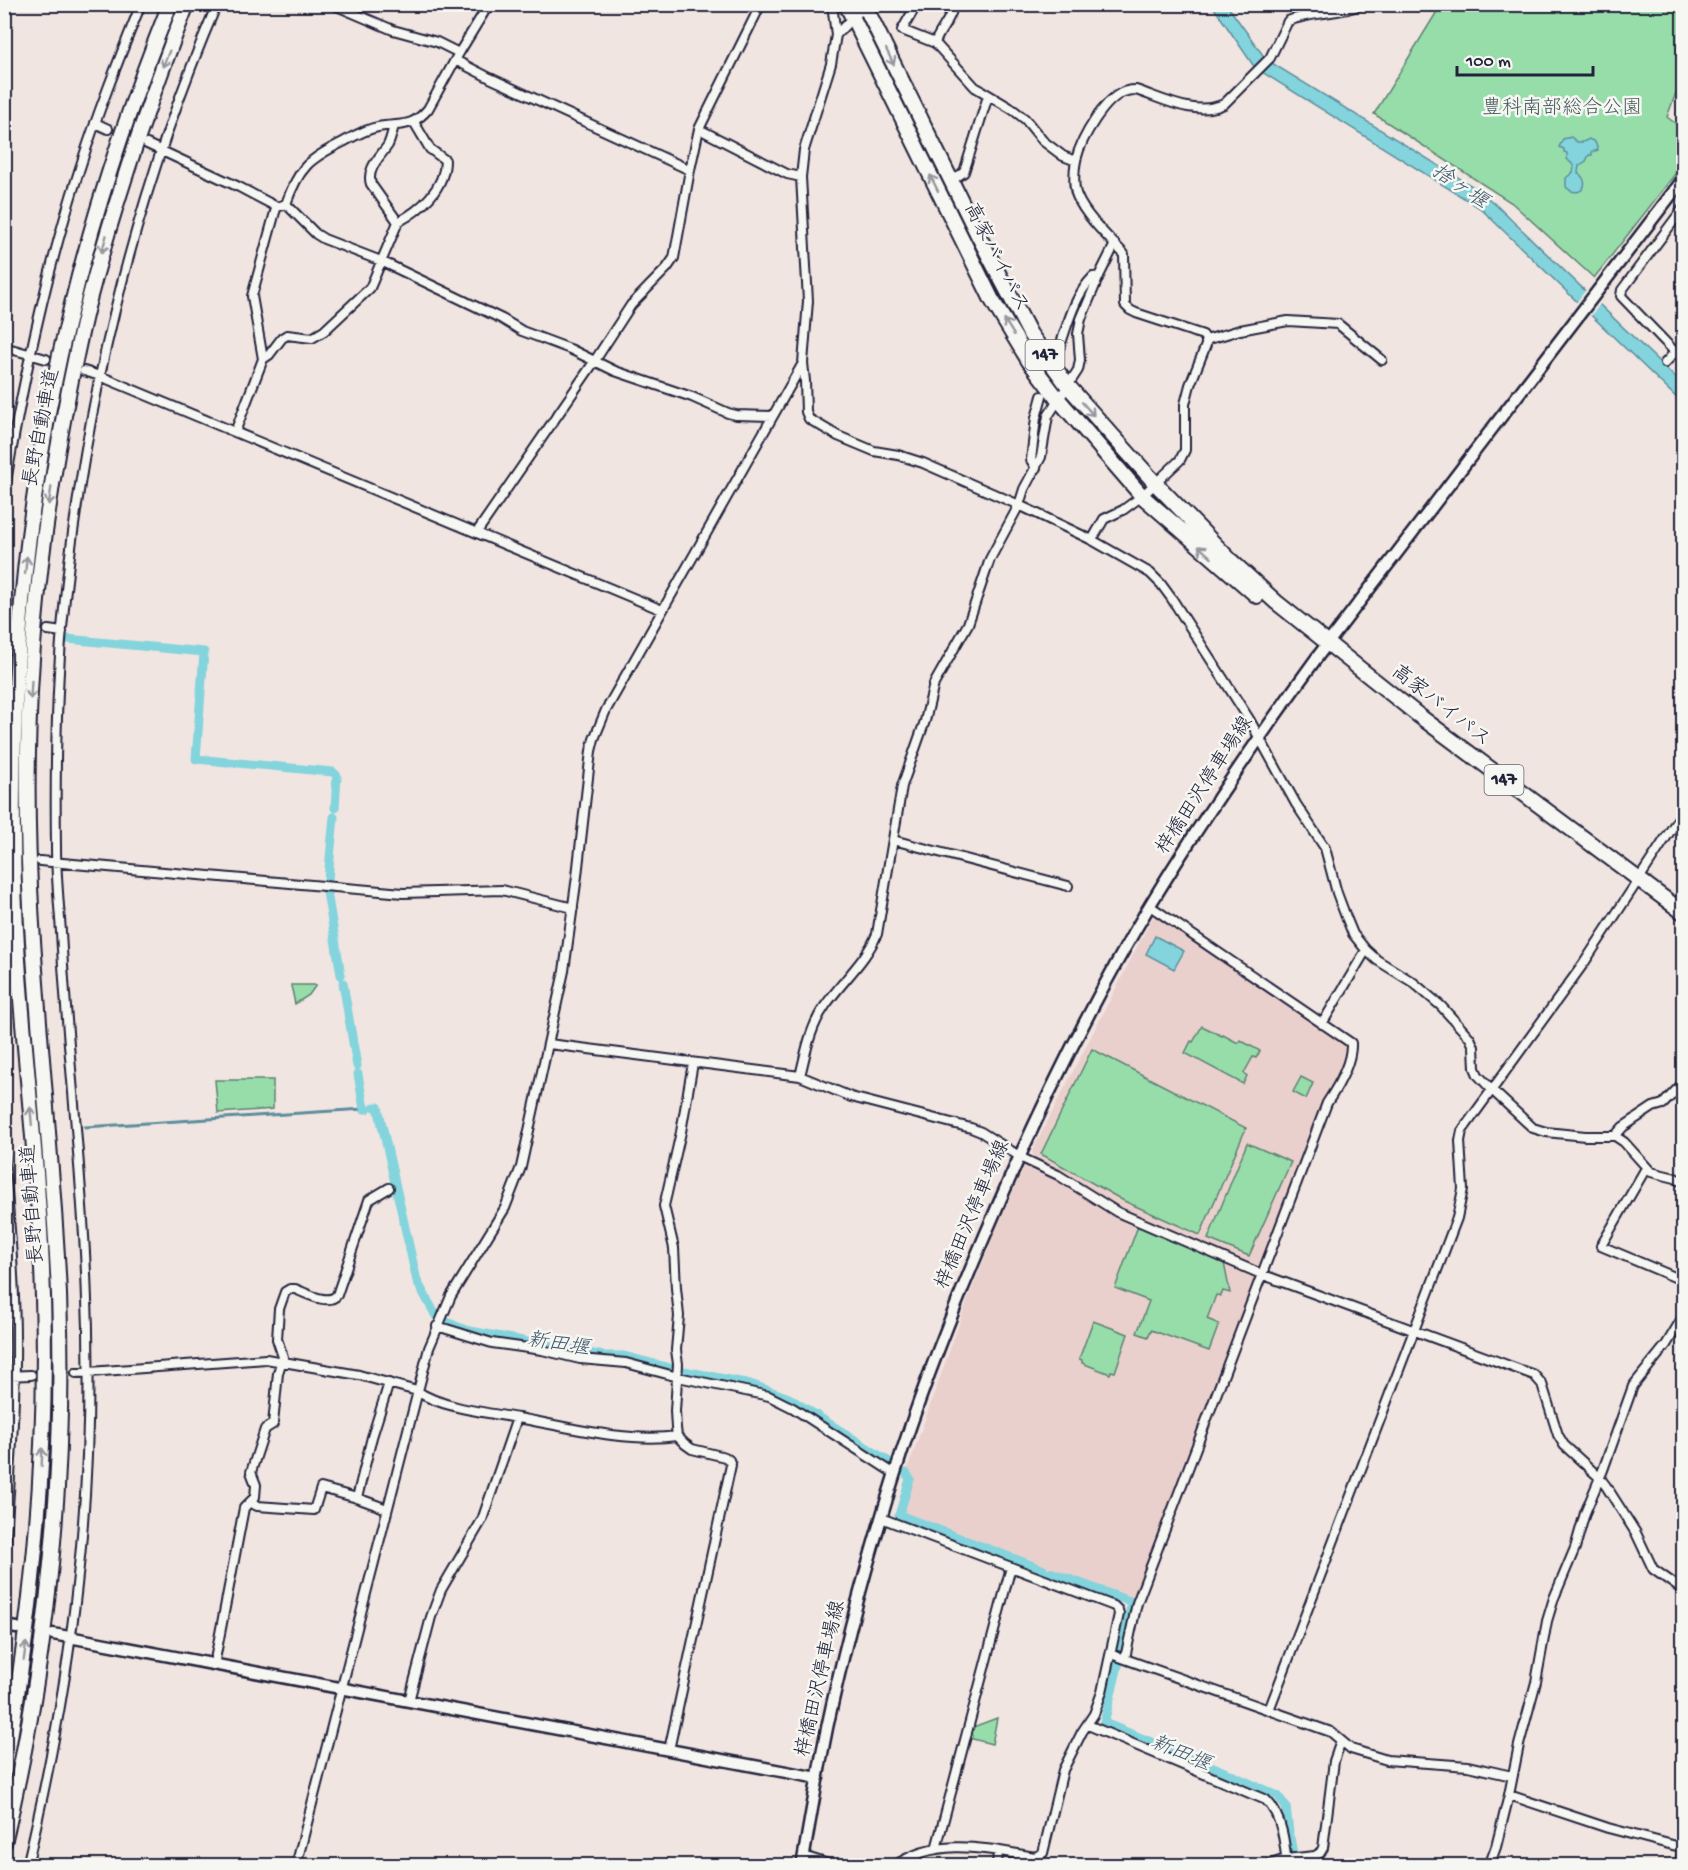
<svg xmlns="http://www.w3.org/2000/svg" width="1688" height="1870" viewBox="0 0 1688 1870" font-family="'Gochi Hand','Klee One',sans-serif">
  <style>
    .built { fill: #ead0cd }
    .green { fill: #97ddaa; stroke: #5c8072; stroke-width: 1.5 }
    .water { fill: #83d4dc; stroke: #5c8d9c; stroke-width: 1.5 }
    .pier { fill: #f1e5e1 }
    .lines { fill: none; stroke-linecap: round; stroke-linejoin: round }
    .stream { stroke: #5c8d9c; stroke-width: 3 }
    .canal { stroke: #83d4dc; stroke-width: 9 }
    .street-tunnel { stroke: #c8bec0; stroke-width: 8; stroke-dasharray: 8 4; stroke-linecap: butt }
    .street-casing { stroke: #22223b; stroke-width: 12 }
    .secondary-casing { stroke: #22223b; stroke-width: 15 }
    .highway-casing { stroke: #22223b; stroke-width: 18 }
    .street { stroke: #f6f6f2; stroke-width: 8 }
    .secondary { stroke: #f6f6f2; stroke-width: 10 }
    .highway { stroke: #f6f6f2; stroke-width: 14 }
    .oneway { stroke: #9797a0 }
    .labels { text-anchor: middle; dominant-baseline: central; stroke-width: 5; stroke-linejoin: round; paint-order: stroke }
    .shield { fill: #f6f6f2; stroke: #626272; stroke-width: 1.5 }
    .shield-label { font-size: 18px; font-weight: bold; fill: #22223b }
    .park-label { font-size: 20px; fill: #455a5c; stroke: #f6f6f2 }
    .street-label { font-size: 20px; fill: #22223b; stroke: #f6f6f2 }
    .water-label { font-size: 21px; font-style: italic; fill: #3f576b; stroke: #f6f6f2 }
  </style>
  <rect width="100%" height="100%" fill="#f1e5e1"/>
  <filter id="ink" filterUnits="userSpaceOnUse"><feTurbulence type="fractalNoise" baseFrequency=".0167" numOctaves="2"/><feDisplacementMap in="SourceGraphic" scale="12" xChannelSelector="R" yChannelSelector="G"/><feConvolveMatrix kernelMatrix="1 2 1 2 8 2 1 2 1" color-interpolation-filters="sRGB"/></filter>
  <g filter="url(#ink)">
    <!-- built -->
    <path class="built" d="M1158,916L1344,1044L1347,1050L1331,1088L1324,1100L1262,1266L1257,1268L1116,1208L1052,1165L1034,1158L1032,1151L1152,918Z
      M1025,1164L1086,1197L1112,1215L1256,1275L1207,1411L1135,1601L902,1512L912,1476L907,1470L967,1301L997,1227Z"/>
    <!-- green -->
    <path class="green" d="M1441,5H1683V74L1667,117L1683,129V164L1594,278L1512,203L1374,114Z
      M291,985H316L309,995L295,1004Z
      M1202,1026L1222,1036L1223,1035L1238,1043L1240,1040L1260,1051L1256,1058L1253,1057L1244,1073L1247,1076L1243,1084L1185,1053L1191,1041L1193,1042Z
      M1092,1049L1246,1128L1200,1235L1124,1201L1041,1154Z
      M1301,1077L1313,1083L1306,1099L1293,1092Z
      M215,1080H273V1109L218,1113Z
      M1247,1143L1291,1162L1249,1256L1208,1239Z
      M1138,1226L1224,1263L1230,1293L1223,1291L1221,1296L1216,1295L1207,1319L1219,1324L1209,1351L1151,1330L1148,1337L1137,1333L1149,1301L1115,1288Z
      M1093,1321L1128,1334L1115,1372L1111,1371L1110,1374L1082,1363V1360L1079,1359Z
      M997,1718L992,1744L969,1738L973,1727Z"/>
    <!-- water -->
    <path class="water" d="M1212,5H1227L1265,58L1270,62L1477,189L1495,204L1678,380L1683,386V404L1480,208L1265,74L1253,65Z
      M1571,137L1577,142H1583L1589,139L1595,142L1598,150L1592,152V155H1589L1586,161L1579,166L1578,173C1593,184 1579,200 1566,187V178L1573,172L1574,166L1567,159V153L1564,152V149L1559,147L1563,139Z
      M1155,936L1184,951L1174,969L1146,954Z"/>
    <!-- pier -->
    <path class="pier" d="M1587,288L1601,303L1591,316L1576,303Z"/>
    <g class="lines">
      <!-- stream -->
      <path class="stream" d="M85,1127L364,1109"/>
      <!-- canal -->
      <path class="canal" d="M67,639L204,652L196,759L333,772L337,776L335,808
        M328,879L334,817
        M327,892L341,975
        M343,983L357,1066
        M358,1074L364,1109H367
        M375,1107H378L417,1281L436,1316
        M444,1321L465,1330L604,1356H624L674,1369
        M684,1371L750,1384L789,1398L888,1461
        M906,1473L910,1479L899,1515L1044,1570
        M1050,1572L1132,1602L1121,1652
        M1119,1662L1104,1723L1218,1769L1278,1796L1286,1807L1289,1832
        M1290,1838L1293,1853
        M1295,1862V1866"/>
      <!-- street-tunnel -->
      <path class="street-tunnel" d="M1047,384L1059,349
        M8,616L48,630
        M42,1375L76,1373"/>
      <defs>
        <path id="street" d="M332,4L393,30L437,42L459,53
          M832,4L836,35L831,64L804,150L801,177L808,301L803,363L805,381L806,412L809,419L838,436L874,451L898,455L923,463L1019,505L1092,540L1150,573L1161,584L1172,599L1249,719L1296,804L1325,848L1337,893L1346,917L1353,934L1366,950L1377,960L1414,983L1441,1006L1470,1038L1474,1047L1475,1068L1478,1075L1492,1090L1533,1128L1546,1132L1585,1136H1615L1624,1142L1651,1172L1675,1178L1684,1183
          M917,4L902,30L935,43
          M948,4L952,10C949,22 939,31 935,43L975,87L1012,109L1025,119L1043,141L1063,156L1076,161
          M836,35L853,17L868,5
          M455,60L490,78L690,170
          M95,123L108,129
          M394,126C392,132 391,139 388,145C380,157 366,169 371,184L398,222C421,210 445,188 445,160L430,149L414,122
          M699,129L787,174L801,177
          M147,144L239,187L277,207
          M951,181L964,172L988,96
          M286,204L316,234L324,239L381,261L502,319L522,331L570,349L615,371L692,397L728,413L736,415L772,416
          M1684,207L1622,290L1621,296L1675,352L1684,355
          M1206,340L1240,330L1288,321L1338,324L1382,360
          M4,347L46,359
          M1059,349C1068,324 1074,296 1093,277L1099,276
          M263,359L269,355L282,338L287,335L312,338L324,331L370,288L398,222
          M1665,363L1675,352
          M84,371L100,376L662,610
          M235,432L263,359L252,296L275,212L277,207L286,204C299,167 309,159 343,142C354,136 366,129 378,127C400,123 411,129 428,109L459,53L489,4
          M1036,468L1031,460L1036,418L1042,396
          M4,494C22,385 45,276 79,171C97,114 119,59 141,4
          M477,532L594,362L631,305L667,268L674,258L690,170L699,129L761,4
          M1092,540L1104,519L1123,510L1142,496L1180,460L1185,450V404L1190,385L1206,345V340L1203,335L1136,313L1130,310L1125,305L1124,254C1110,239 1085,216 1077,196C1073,187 1074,170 1076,160C1081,139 1105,96 1127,91C1130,90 1133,90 1136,90C1163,99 1196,117 1224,104L1270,58L1288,21C1312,11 1338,15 1363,4
          M4,616H8
          M48,630L62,632
          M893,840L1068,886
          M40,861L403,893L502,890L573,908
          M1322,1024L1366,950
          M549,1044L800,1076L851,1097L971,1128L981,1132L1024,1159L1058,1175L1117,1212L1261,1274L1534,1375L1542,1384L1558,1435L1564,1445L1600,1478L1606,1486L1636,1533L1653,1569L1684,1591
          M800,1076C806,1052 810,1027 825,1006C842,981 866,961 877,934L902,786L925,721L934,684L968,624L990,559L1019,505L1024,489L1041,457L1048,416L1078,370L1080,360L1078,334L1081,319L1099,276L1115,244
          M1615,1136L1623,1127L1653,1107L1663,1104L1684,1082
          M4,1157C10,1226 16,1294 15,1363C14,1430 9,1497 4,1564
          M1646,1168L1601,1246L1684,1281
          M437,1326L492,1343L542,1350L580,1359L626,1363L678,1377L769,1396L793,1408L895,1474
          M76,1373L266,1359L359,1375L417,1391C441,1408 489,1413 518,1418C568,1427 627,1443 677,1436
          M4,1376L31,1375
          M357,1498L372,1437L389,1383
          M251,1503L257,1506L314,1510L321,1488L357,1498L387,1509
          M881,1518L1114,1606L1118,1610L1119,1614L1102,1692L1094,1714L1082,1732L1063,1770L1043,1853L1035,1857C987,1849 938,1836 894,1866
          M1111,1654L1331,1732L1351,1749L1387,1760L1468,1766L1512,1776
          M1125,1658L1137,1603L1327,1103C1337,1088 1352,1062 1351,1043L1150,906
          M214,1665L244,1508L255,1497L256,1485L251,1472L265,1429L273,1424L278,1373L283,1357L277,1339L279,1309L285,1292L290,1289H295C306,1293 328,1306 337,1295L369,1200L389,1188
          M409,1701L431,1617L441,1590L482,1520L517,1418
          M1269,1710L1457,1218L1463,1189L1460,1141L1462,1131L1584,963L1684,810
          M1088,1725L1266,1800C1282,1815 1285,1844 1287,1866
          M669,1750L731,1465L729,1460L725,1457L692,1449L685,1444L677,1436L676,1428L675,1411L678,1364L676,1350L679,1316L676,1288L674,1248L664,1206L681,1132L693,1063
          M1509,1795L1608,1828L1684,1848
          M936,1849L1011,1567
          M803,1856L835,1866
          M27,1866C49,1773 67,1680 77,1585C89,1482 91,1376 86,1273C81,1159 67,1046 61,932C59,904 56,875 56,847C55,774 56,701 62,628C82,415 132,202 217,4
          M296,1866L429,1348L451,1296L505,1208L521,1167L564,971L577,876L591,751L594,739L606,710L803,363
          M997,1866L998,1851
          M1265,1866L1286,1859L1315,1856L1320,1853L1323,1848L1334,1761L1341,1741
          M1489,1866L1496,1847L1509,1795L1519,1745L1536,1682L1547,1621L1554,1598L1575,1548L1585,1513L1603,1470L1633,1386L1666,1345L1684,1315
          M1680,1866L1683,1845"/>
        <path id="secondary" d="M4,1626L17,1628
          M53,1634L818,1778
          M802,1866C810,1820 818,1773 827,1728C845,1643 868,1559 894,1476C920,1393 952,1312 986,1233C1034,1120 1087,1010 1150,905C1202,819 1259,737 1318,656L1684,178"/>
        <path id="highway" d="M846,4L992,300L1029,361L1058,399L1142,496L1257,596
          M864,4L977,233L1030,334L1068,386L1156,484L1230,560L1276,602L1418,715L1684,913
          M4,1771C33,1614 48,1456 43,1297C39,1144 14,992 13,839C11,659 28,478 72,304C97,201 131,102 170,4
          M4,1843C47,1664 66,1478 59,1294C51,1113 24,933 28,752C30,627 46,502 71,380C76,356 81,331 87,307C114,204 148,103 187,4"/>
      </defs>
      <!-- street casing -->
      <use href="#street" class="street-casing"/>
      <!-- secondary casing -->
      <use href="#secondary" class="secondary-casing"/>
      <!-- highway casing -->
      <use href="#highway" class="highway-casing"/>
      <!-- street -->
      <use href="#street" class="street"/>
      <!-- secondary -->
      <use href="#secondary" class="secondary"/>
      <!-- highway -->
      <use href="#highway" class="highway"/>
    </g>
    <!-- one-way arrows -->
    <defs><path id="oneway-shaft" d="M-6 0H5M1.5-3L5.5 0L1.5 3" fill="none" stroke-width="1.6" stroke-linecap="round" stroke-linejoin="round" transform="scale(1.5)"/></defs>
    <g class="oneway">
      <use href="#oneway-shaft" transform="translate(890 57) rotate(64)"/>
      <use href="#oneway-shaft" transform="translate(166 59) rotate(112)"/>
      <use href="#oneway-shaft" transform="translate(934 183) rotate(-116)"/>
      <use href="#oneway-shaft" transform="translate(104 244) rotate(106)"/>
      <use href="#oneway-shaft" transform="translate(1009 327) rotate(-122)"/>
      <use href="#oneway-shaft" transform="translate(1088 409) rotate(48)"/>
      <use href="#oneway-shaft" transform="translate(50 496) rotate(99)"/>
      <use href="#oneway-shaft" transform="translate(1205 552) rotate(-138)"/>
      <use href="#oneway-shaft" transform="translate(26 565) rotate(-84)"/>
      <use href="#oneway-shaft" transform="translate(31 690) rotate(93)"/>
      <use href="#oneway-shaft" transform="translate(31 1116) rotate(-95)"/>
      <use href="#oneway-shaft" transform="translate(42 1457) rotate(-88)"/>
      <use href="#oneway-shaft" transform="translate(25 1651) rotate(-82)"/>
    </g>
  </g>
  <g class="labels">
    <!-- shield labels -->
    <g class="shield">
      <rect x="1025.5" y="340" width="39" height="30" rx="4.5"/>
      <rect x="1484.5" y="765" width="39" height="30" rx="4.5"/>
    </g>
    <g class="shield-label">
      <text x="1045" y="355">147</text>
      <text x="1504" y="780">147</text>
    </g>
    <!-- park labels -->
    <g class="park-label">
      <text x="1562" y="109">豊科南部総合公園</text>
    </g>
    <!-- street labels -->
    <g class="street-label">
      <text transform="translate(995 258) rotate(63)">高家バイパス</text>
      <text transform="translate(43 428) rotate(-79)">長野自動車道</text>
      <text transform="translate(1440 707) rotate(38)">高家バイパス</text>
      <text transform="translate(1206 786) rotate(-57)">梓橋田沢停車場線</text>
      <text transform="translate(34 1204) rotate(-94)">長野自動車道</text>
      <text transform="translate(974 1215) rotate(-67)">梓橋田沢停車場線</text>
      <text transform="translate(822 1679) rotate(-77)">梓橋田沢停車場線</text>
    </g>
    <!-- water labels -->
    <g class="water-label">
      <text transform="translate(1459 188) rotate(34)">捨ヶ堰</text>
      <text transform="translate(558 1346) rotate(9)">新田堰</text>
      <text transform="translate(1180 1755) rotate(23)">新田堰</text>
    </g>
  </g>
  <!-- margin -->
  <rect width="1688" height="1870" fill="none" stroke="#f6f6f2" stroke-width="24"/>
  <rect x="12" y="12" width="1664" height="1846" fill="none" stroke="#22223b" stroke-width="2" filter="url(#ink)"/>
  <!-- scale -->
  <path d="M1457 66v9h136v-9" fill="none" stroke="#22223b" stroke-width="3"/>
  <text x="1466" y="66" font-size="18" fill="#22223b" stroke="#f6f6f2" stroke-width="4.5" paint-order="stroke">100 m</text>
</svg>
